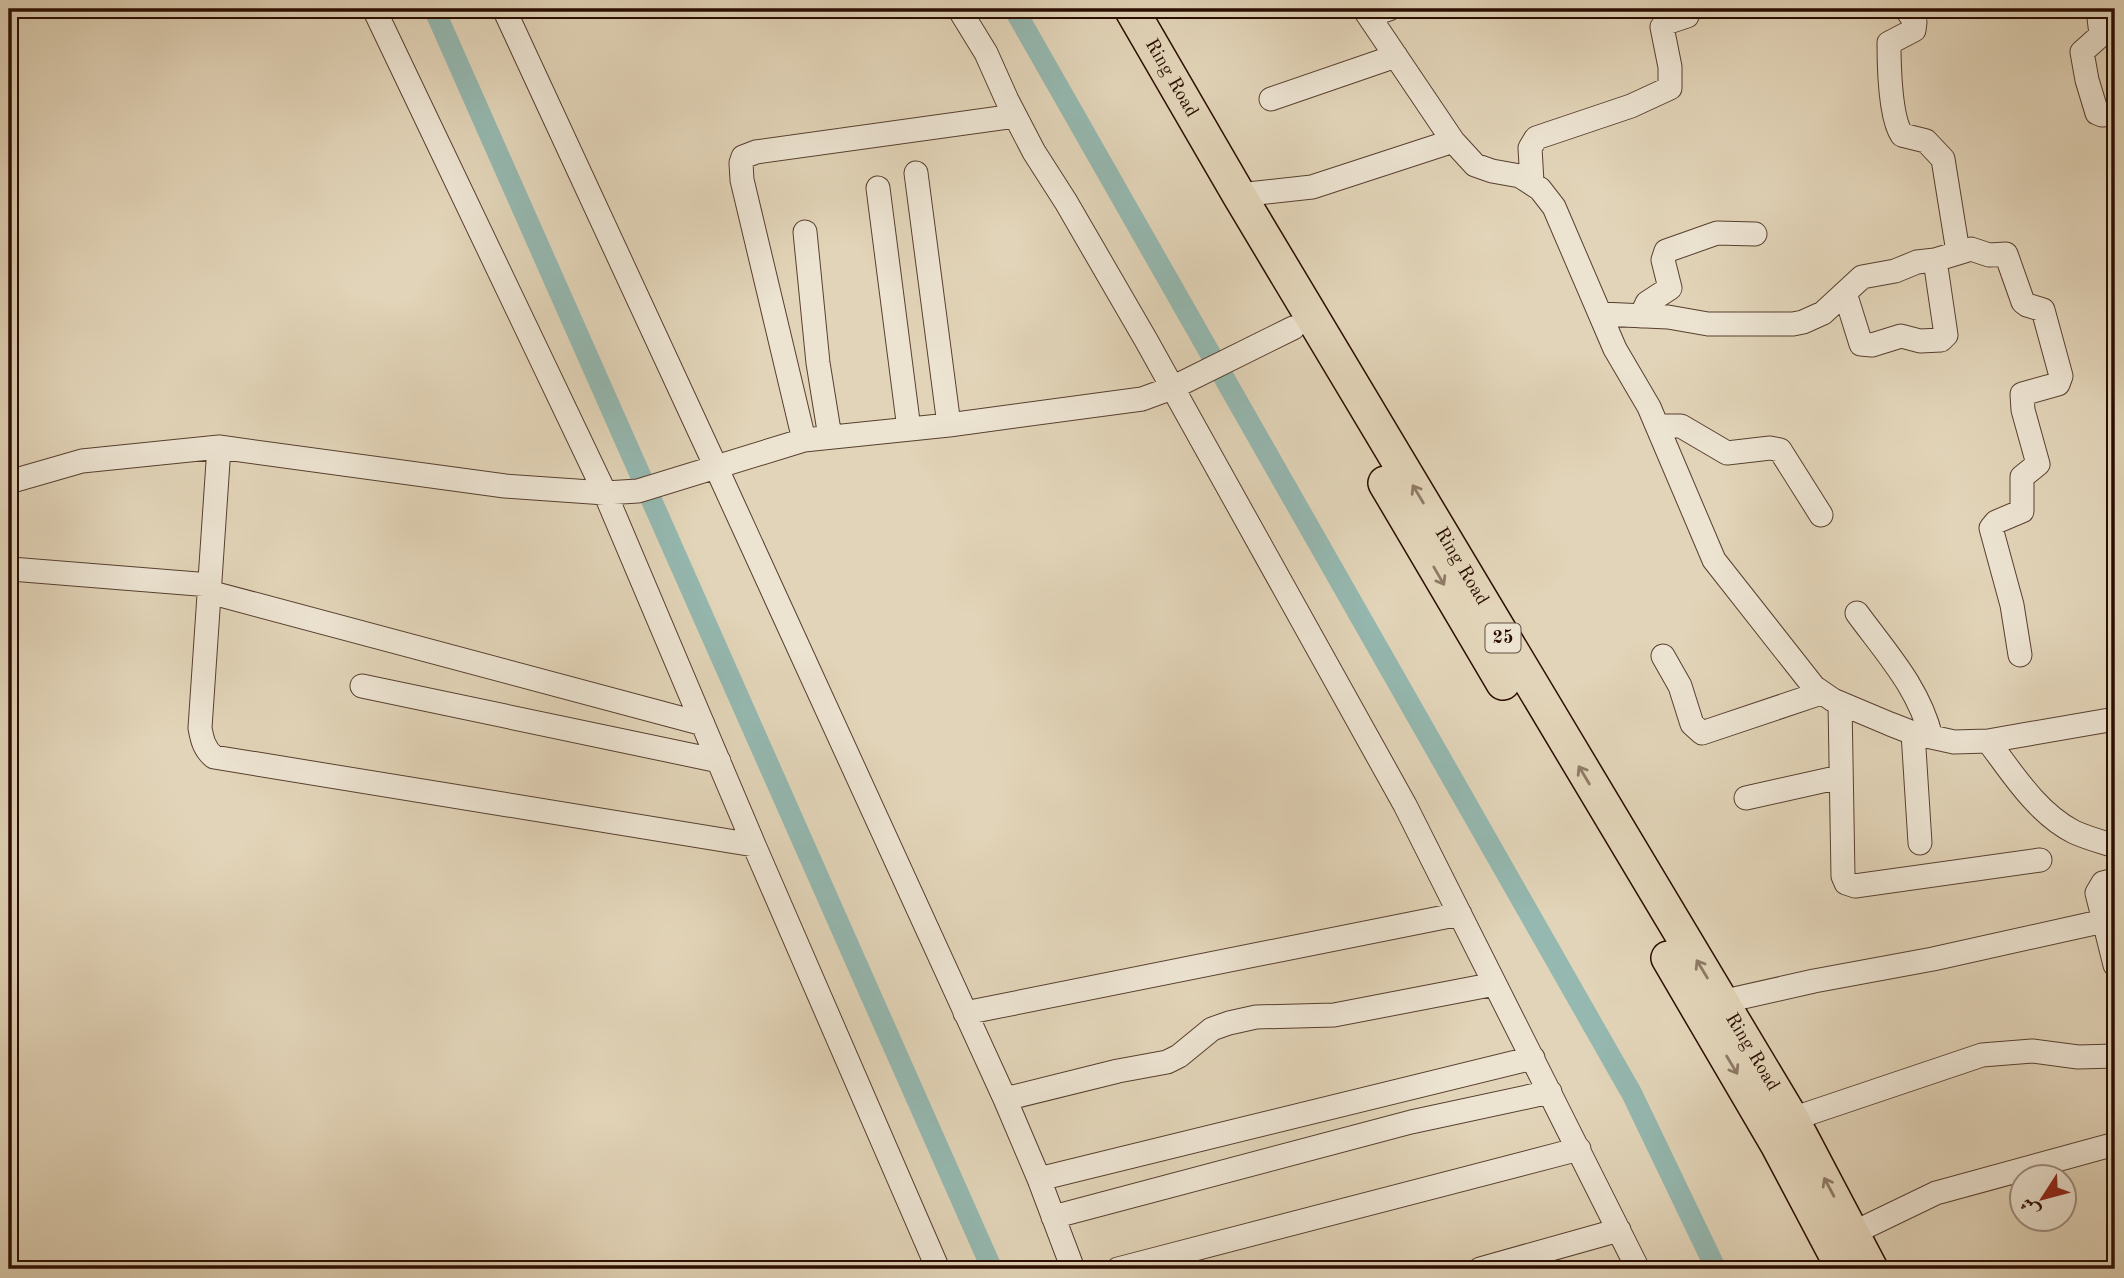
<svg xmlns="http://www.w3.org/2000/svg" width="2124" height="1278" viewBox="0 0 2124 1278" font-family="'Old Standard TT',Amiri,serif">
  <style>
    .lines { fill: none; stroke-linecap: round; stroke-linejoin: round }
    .canal { stroke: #95b8b0; stroke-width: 21 }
    .minor-casing { stroke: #583f2f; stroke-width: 25 }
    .highway-casing { stroke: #2a0d01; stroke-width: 36 }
    .minor { stroke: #ece3d1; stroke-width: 23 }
    .highway { stroke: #e2d4b8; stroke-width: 33 }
    .oneway { stroke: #8f7a66 }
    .labels { text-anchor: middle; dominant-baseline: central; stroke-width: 6; stroke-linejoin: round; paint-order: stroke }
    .shield { fill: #ece3d1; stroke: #644d3f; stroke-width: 2 }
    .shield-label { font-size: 18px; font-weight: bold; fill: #2a0d01 }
    .street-label { font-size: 19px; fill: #2a0d01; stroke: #ece3d1 }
  </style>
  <rect width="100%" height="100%" fill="#e2d4b8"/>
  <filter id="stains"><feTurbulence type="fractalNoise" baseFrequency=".00286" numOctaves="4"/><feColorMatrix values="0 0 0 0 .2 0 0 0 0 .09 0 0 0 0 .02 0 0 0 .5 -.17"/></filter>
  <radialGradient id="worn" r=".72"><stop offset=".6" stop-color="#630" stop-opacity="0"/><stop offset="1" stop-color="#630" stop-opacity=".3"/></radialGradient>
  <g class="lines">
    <!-- canal -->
    <path class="canal" d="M434,9L992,1269
      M1014,9L1632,1094L1716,1269"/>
    <defs>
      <path id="minor" d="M374,9L605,493L754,845L938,1269
        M504,9L716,467L1005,1099L1039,1179L1073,1269
        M959,9L986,53L1007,100L1034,152L1066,202L1146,340L1405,805L1638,1269
        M1364,9L1453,141L1475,165L1492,171L1520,176L1540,189L1554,207L1615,349L1649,407L1714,560L1814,687L1833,700L1890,724L1913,733L1954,742L1988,741L2115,719
        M1906,9L1915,22L1914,30L1889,43C1889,65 1890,118 1902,135L1926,141L1943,159L1958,252
        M2098,9L2101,35L2082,52L2087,80L2097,113L2102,115L2115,114
        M1369,16L1389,9
        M1271,99L1396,56
        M916,173L949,425
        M1532,182L1530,148L1536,138L1631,106L1670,88V67L1662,27L1666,23L1687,16L1689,9
        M878,188L909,429
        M1239,195L1312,187L1453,141
        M805,232L818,363L830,437
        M1845,293L1861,344L1872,345L1901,336L1920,341L1941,340L1946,335L1935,260
        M1601,314L1668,317L1708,324H1793L1803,322L1823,313L1862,277L1895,271L1917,262L1935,260L1971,249L1989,255L2006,254L2023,302L2027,305L2043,310L2061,376L2058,384L2022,394L2023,410L2038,464L2022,477V511L1996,522L1991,528L2012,605L2020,655
        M1641,316L1647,303L1670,288L1663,260L1666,251L1717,233L1755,234
        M1657,426H1681L1727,453L1770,448L1780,450L1821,515
        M804,440L742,180L741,163L743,157L756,152L1015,116
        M219,447L200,728C202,739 204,749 214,757L754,845
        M9,482L82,461L219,447L505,486L605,493L638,491L804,440L949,425L1142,399L1172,388L1293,328
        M11,569L210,585
        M209,592L703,724
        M1857,613C1887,654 1919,688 1931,737
        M1663,656L1680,686L1692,724L1702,733L1821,693
        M362,686L719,761
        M1840,703L1843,876L1846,883L1855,886L2040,860
        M1913,733L1920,843
        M1988,741C2012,773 2037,813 2074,832C2087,838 2102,842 2115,846
        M1746,798L1840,777
        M2115,880L2103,883L2097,893L2115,965
        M1721,1002L1814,981L1933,959L2104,921
        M965,1013L1460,914
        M1005,1099L1118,1071L1167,1062L1179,1056L1212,1029L1229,1023L1256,1017L1334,1015L1495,984
        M1792,1119L1982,1055L2032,1051L2078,1057L2115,1056
        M1039,1179L1533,1058
        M1053,1217L1411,1122L1550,1092
        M1853,1233L1936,1193L2115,1144
        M1118,1269L1579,1149
        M1480,1269L1619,1230"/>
      <g id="highway">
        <path id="s1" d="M1131,9L1239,195L1792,1119L1871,1269"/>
        <path d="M1385,483L1503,683"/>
        <path d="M1668,958L1778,1146L1843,1269"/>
      </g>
    </defs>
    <!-- minor casing -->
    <use href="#minor" class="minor-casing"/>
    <!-- highway casing -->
    <use href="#highway" class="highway-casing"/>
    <!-- minor -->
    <use href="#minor" class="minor"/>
    <!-- highway -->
    <use href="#highway" class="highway"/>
  </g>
  <!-- one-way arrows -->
  <defs><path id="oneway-shaft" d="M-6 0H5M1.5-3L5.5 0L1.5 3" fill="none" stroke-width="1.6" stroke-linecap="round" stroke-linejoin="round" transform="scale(1.75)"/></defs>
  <g class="oneway">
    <use href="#oneway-shaft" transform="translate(1418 494) rotate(-121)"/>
    <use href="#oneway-shaft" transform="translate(1439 576) rotate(60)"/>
    <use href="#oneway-shaft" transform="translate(1584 775) rotate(-121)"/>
    <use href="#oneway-shaft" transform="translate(1702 969) rotate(-121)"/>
    <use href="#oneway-shaft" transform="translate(1732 1065) rotate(59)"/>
    <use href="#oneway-shaft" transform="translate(1829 1187) rotate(-118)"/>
  </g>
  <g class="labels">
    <!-- shield labels -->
    <rect class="shield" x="1485.5" y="623.5" width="35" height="29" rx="5"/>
    <g class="shield-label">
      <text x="1503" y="638">25</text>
    </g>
    <!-- street labels -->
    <g class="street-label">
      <text stroke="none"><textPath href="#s1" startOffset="80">Ring Road</textPath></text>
      <text stroke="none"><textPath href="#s1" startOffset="648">Ring Road</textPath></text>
      <text stroke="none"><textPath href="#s1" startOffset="1214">Ring Road</textPath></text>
    </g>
  </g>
  <!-- margin -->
  <rect width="2124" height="1278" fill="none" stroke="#e2d4b8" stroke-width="35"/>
  <rect x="10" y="10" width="2103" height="1257" fill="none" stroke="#2a0d01" stroke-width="3.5"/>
  <rect x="18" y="18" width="2089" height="1243" fill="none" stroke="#2a0d01" stroke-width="2"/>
  <!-- north arrow -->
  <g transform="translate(2043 1198) rotate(234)"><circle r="33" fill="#ece3d1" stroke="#9e8d7e" stroke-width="2"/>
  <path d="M0-5L12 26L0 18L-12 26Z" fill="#8f2418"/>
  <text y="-10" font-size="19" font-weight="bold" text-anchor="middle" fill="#2a0d01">ش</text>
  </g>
  <rect width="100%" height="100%" filter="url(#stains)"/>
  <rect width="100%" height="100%" fill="url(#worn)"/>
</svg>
